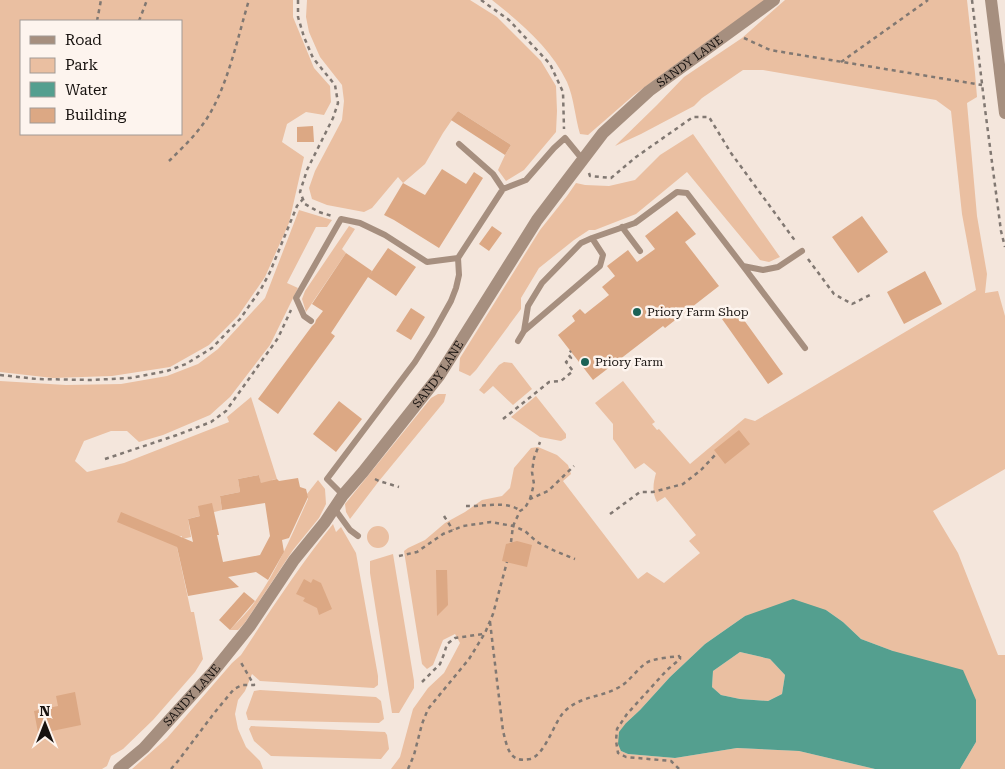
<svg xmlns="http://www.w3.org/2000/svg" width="1005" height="769" viewBox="0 0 1005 769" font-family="'Roboto Serif',serif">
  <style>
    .green { fill: #eabfa1; fill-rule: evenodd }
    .water { fill: #549f8f; fill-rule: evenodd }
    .building { fill: #dca884 }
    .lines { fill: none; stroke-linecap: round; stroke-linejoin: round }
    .path { stroke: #817872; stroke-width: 2.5; stroke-dasharray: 4 4; stroke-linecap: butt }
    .service { stroke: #a68f7f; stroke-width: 6 }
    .minor { stroke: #a68f7f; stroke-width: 12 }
    .poi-dot { fill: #1b6256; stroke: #fdf4ee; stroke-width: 2 }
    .labels { text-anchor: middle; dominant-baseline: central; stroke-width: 5; stroke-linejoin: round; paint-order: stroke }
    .street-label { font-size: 12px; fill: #17120f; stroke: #fdf4ee }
    .poi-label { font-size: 12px; fill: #17120f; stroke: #fdf4ee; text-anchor: start }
  </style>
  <rect width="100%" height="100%" fill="#f4e6dc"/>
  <!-- green -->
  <path class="green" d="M0,0H293V17L314,68L330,86L331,102L324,115L306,112L287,124L282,142L304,157L289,223L265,277L238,316L209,345L170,367L112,376L53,378L0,372ZM21,21H181V134H21Z
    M307,0H470L497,17L541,61L556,86L557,111L556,132L524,170L506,181L498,170L505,155L511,145L458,111L443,133L425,164L403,183L398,177L372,208L364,212L327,205L312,199L309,188L315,171L342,120L344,101L342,85L320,57L309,32L306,17Z
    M492,0H766L691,53L634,95L588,135L580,134C575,117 574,98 567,82C551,48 521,23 492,0Z
    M785,0H967L975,73L977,97L967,103L977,216L987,274L985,293L998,291L1005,316V469L933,511L958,553L998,655H1005V769H960L976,742L893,651L861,639L843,622L826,610L745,616L705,644L670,677L640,710L626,723L621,751L628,754L675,758L737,748L799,751L875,769H391L400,757L413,709L428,688L444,673L460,643L455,634L443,640L433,665L427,669L422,664L404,551L408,548L425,540L445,523L465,512L482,500L502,496L510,488L514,468L531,448L538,447L557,455L568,465L571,474L563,481L638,579L647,572L664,583L700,553L689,541L696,535L665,497L657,502C652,492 653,484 656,473L644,463L635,469L613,439V424L595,403L623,381L655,422L652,424L657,430L659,429L690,464L745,418L755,421L976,290L962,214L951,111L936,100L763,70H743L702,98L694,106L641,134L615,146L657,105L684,77L742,38Z
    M693,134L780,257L769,262L760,260L687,172L636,214L595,230H589L574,240L539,268L521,298V309L476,370L470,376L459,371L460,358L540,230L567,196L576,183L585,185L609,186L635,180L660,155Z
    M299,210L332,220L327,227H316L287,283L298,288L270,345L230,397L210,415L163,435L139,442L127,431H111L84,441L75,461L87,472L124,463L229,422L227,417L251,397L277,479L272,480L273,486L262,489L259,475L238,479L240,492L220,496L222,510L188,519L191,537L182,539V536L175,538L191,612H194L203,659L195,672L153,720L123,749L111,756L107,766L102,769H0V381L66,385L121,384L167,376L198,364L218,349L265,298Z
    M349,226L355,229L342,249L346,253L306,312L302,299L305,291Z
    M504,362L512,363L532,389L513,405L493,386L484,394L479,390L499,365Z
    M438,394H446L444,402L379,481L350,519L346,512L345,504L431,398Z
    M536,396L566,434V438L561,441L540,437L511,417Z
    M318,480L325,489L326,504L319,518L293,550L244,624L238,630H230C239,620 249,611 256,600C278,569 292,534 308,499L307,494Z
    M333,524L336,532L341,527L356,553L378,676V685L374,688L260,681L252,674L245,691L238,700L235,714L238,729L246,747L260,761L263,769H132L167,738L232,663L241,655C270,611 300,565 333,524Z
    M367 537a11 11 0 1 1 22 0a11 11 0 1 1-22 0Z
    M393,554L414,681V688L399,713H392L370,573V561Z
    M740,652L770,659L785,675L782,694L768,701L740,699L721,695L712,687L713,671Z
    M260,690L376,697L381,701L384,719L379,723L248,720L246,713L254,691Z
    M251,726L385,732L387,735L389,749L381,759L271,756L254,741L249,729Z"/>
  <!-- water -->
  <path class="water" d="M793,599L826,610L843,622L861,639L893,651L963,670L976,700V742L960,769H875L799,751L737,748L675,758L628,754L621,751L618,744L619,732L626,723L640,710L670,677L705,644L745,616ZM740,652L770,659L785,675L782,694L768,701L740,699L721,695L712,687L713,671Z"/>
  <!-- building -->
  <path class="building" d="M458,111L511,145L505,155L451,120Z
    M313,126L314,142H297V127Z
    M442,169L466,184L474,172L483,178L439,248L394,220L384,215L403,183L425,195Z
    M677,211L696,234L685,242L719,286L665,328L663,326L593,380L558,335L575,321L572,316L580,309L585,314L609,295L602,287L615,276L607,266L628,250L637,262L655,249L645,236Z
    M862,216L888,252L858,273L832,237Z
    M492,226L502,233L489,251L479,244Z
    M388,248L416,267L396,296L368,277Z
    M346,253L372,271L331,333L335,336L278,414L258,399L312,326L315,323L316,320L323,311L312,304Z
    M925,271L942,304L904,324L887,292Z
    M411,308L425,317L411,340L396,331Z
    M736,309L783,374L768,384L722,319Z
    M339,401L362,419L336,452L313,434Z
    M739,430L750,444L725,464L714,450Z
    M259,475L261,483L277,479L279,481L298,478L300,487L306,489L308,497L289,538L282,540L284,552L268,580L256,572L228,577L239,587L188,596L177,547L117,522L121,512L193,542L188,519L200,516L198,506L212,503L219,535H217L223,562L260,555L270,536L265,503L222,510L220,496L240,492L238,479Z
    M517,541L532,545L527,567L502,561L506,544Z
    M436,570H447L448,605L437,616Z
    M304,579L311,583L313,579L321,583L332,609L319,615L317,608L303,601L305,598L296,594Z
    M244,592L255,601L230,630L219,620Z
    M75,692L81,725L52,731L53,735L39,738L34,711L58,706L56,696Z"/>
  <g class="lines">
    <!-- path -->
    <path class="path" d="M298,0V17L304,37L313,58L335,85L338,103L333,118L307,170L300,192L305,204L319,212L332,216
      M481,0L509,20L550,64L563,92L564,129
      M972,0L985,109L1001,231L1005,247
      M97,21L101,0
      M139,21L147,0
      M744,38L770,50L982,85
      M841,62L928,0
      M169,161C179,151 191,140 200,128C226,96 237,39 249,0
      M589,173L590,176L611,178L636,157L693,117H709L731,153L796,242
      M808,259L834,294L852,304L872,294
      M0,375L37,379L91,380L130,378L167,371L186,364L212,348L240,319L261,289L270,272L297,206L303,199
      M503,419L549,382L561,381L573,371L566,362L571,358L568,354L571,351
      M105,459L177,435L211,422L226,411L278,338L291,310
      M375,479L379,481L399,487
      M530,499L534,484L532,472L534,458L540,442
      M466,506C481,507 509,500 520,511
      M610,514L640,492H653L683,484L701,470L717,453
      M444,516L453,530
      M511,542L513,526L520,511L525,508L530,499L548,491L574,466
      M399,556L417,552L443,534L463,526L491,522L513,526L525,531L537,542L555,551L575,559
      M490,622L503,731C507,746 509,764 530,759C545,755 553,725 563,713C579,695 603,698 621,686C630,681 641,664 650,661C659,658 671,657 680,656
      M422,682L440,664L444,654L447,644L455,638L483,634
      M171,769L178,761L215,712L234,689L242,685H254L240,661
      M408,769L414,755L422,724L428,709L469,659L485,633L493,614L507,562
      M679,769L671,761L626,757L618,753L616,741L617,729L627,714L667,670L680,659V656"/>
    <!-- service -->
    <path class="service" d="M459,144L493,174L503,189L526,180L554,148L565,138L583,160
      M622,227L640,251
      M592,238L635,223L677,192L687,193L743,266L763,270L778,267L802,251
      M743,266L805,348
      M311,321L304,316L296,298L341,219L360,223L385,235L427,262L458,258L503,189
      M518,341L524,331L528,306L542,283L581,243L592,238L603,255L600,266L524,331
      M343,495L327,479L415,362L432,335L451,301L456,288L459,275L458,258
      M334,508L350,530L358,536"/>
    <!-- minor -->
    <g class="minor">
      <path d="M991,0L1005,113"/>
      <path id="s1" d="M119,769L144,748L182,706L213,672L250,626L294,560L325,522L343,495L363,472L439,376L537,220L603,133L649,91L774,0"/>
    </g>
  </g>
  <!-- markers -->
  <g class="poi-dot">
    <circle cx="637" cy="312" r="5"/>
    <circle cx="585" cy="362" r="5"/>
  </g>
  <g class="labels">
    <!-- street labels -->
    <g class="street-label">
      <text stroke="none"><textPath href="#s1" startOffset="914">SANDY LANE</textPath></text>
      <text stroke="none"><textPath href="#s1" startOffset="509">SANDY LANE</textPath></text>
      <text stroke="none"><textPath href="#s1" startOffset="104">SANDY LANE</textPath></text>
    </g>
    <!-- poi labels -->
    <g class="poi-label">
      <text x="647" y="312">Priory Farm Shop</text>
      <text x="595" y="362">Priory Farm</text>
    </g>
  </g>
  <!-- legend -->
  <rect x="20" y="20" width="162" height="115" fill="#fdf4ee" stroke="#a19a95"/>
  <rect x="30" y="36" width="25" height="8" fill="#a68f7f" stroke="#a19a95"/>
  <text x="65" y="45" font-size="15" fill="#17120f">Road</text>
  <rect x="30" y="58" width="25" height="15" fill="#eabfa1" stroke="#a19a95"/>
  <text x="65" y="70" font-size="15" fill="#17120f">Park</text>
  <rect x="30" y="82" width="25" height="15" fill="#549f8f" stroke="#a19a95"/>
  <text x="65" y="95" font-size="15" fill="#17120f">Water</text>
  <rect x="30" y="108" width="25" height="15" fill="#dca884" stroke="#a19a95"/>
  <text x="65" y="120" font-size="15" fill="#17120f">Building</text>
  <!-- north arrow -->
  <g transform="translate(45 724)" stroke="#fdf4ee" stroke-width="4" paint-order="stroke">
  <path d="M0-4L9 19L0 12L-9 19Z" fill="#17120f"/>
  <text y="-8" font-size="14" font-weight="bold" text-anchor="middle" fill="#17120f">N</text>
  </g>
</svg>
